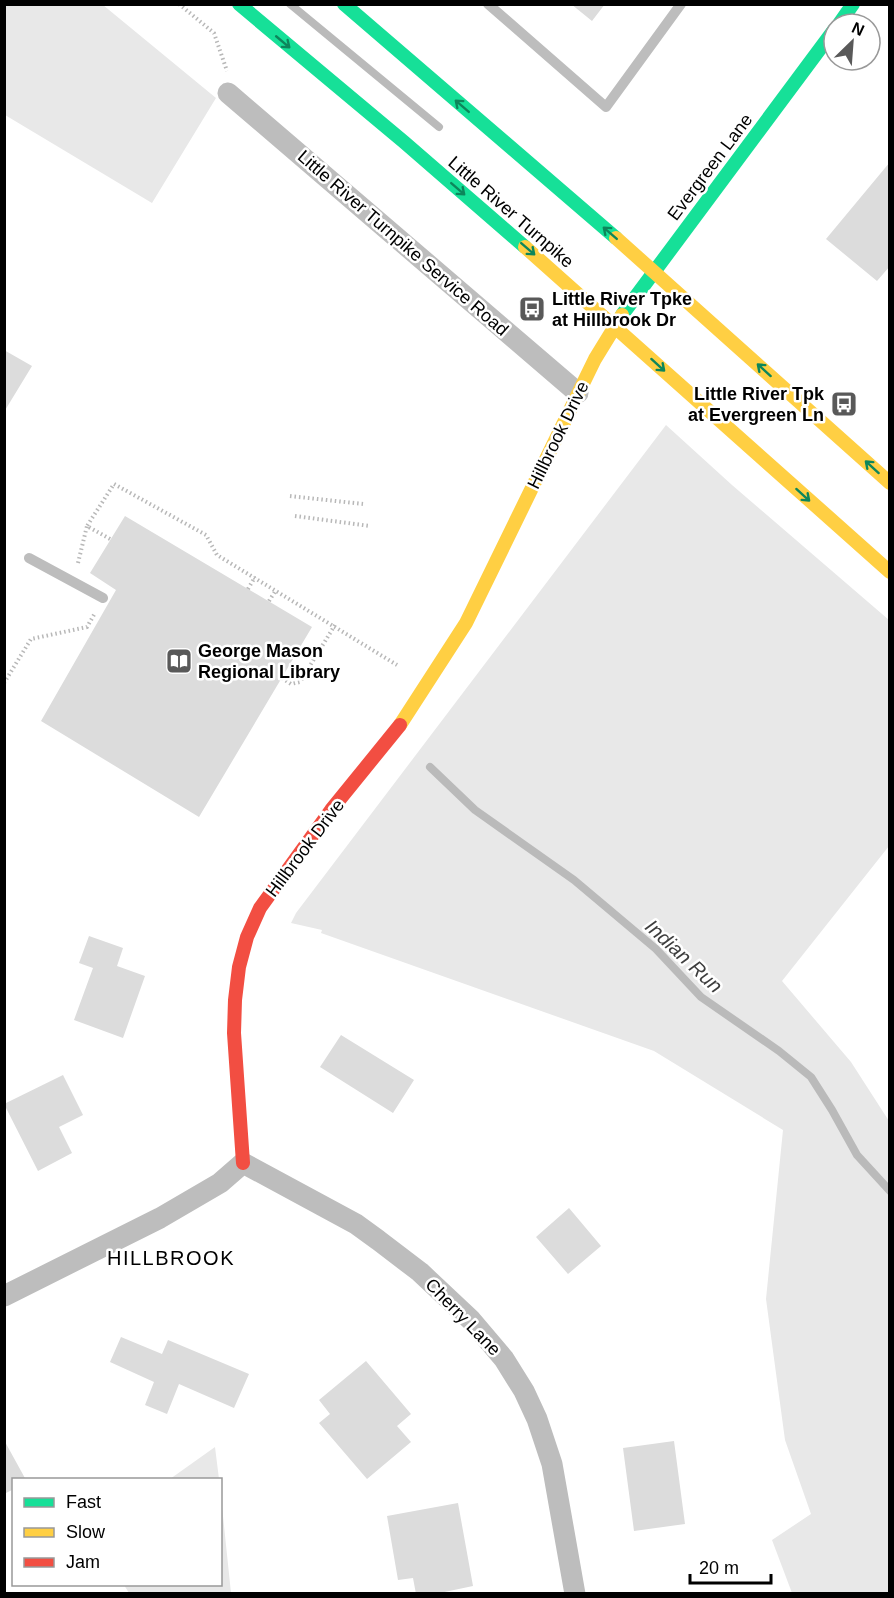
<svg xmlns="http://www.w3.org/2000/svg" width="894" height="1598" viewBox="0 0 894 1598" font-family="Helvetica,sans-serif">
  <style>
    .green { fill: #e8e8e8 }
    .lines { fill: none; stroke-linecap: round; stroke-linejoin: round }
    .stream { stroke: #bababa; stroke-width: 8 }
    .building { fill: #dcdcdc }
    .path { stroke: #b8b8b8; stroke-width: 4; stroke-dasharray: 1.5 3; stroke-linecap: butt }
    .lane { stroke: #bdbdbd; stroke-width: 10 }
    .street { stroke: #bdbdbd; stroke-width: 21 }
    .fast { stroke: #16e098; stroke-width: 14 }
    .slow { stroke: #ffcf43; stroke-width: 14 }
    .jam { stroke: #f24e42; stroke-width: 14 }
    .oneway { stroke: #0d865b }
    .labels { text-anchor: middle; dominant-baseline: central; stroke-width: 5; stroke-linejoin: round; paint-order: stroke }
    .street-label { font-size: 18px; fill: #000; stroke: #fff }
    .poi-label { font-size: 18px; font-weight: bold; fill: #000; stroke: #fff; text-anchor: start }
    .water-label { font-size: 20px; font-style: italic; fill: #3e3e3e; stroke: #fff }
    .neighbourhood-label { font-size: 20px; letter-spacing: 1.5px; fill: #000; stroke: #fff }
  </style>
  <rect width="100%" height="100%" fill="#fff"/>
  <!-- green -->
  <path class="green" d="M5,4L103,5L216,98L152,203L5,115Z
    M666,425L732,485L889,620V846L782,981L851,1062L889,1121V1593H792L772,1540L811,1514L785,1440L766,1299L783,1130L654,1051L321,933L322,930L291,923L296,913Z
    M215,1447L219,1479H170Z
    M221,1497L231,1593H129L124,1585L220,1584Z"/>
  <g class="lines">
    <!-- stream -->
    <path class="stream" d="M290,4L439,127
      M430,767L475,810L574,880L656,949L701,997L779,1051L811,1077L832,1110L857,1155L890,1191"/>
  </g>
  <!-- building -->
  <path class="building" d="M571,4H605L592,21Z
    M890,162V266L877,281L826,239Z
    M4,350L32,366L4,412Z
    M125,516L312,627L199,817L41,721L116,590L90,573Z
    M89,936L123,948L117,966L145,976L123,1038L74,1020L93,968L79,963Z
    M341,1035L414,1080L393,1113L320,1067Z
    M63,1075L83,1115L59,1127L72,1153L38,1171L4,1104Z
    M569,1208L601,1246L568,1274L536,1237Z
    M121,1337L162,1354L168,1340L249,1374L234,1408L179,1384L167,1414L145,1405L154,1382L110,1362Z
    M366,1361L411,1414L397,1426L411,1442L367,1479L319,1423L330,1414L319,1400Z
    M4,1440L26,1480H14V1489L4,1494Z
    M674,1441L685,1524L634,1531L623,1448Z
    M458,1503L473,1586L435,1594H416L413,1578L398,1580L387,1516Z"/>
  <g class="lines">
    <!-- path -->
    <path class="path" d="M179,4L214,33L227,71
      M290,496L363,504
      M295,516L370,526
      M110,539L87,526L114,484L206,535L217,555L397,665
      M78,563L87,526
      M248,589L255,577
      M269,601L276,590
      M282,678L291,684L300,682L335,625
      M4,683L31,639L87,627L95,613"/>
    <!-- lane -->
    <path class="lane" d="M488,4L606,107L681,4
      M29,558L103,598"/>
    <!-- street -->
    <path class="street" d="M228,93L578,393
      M4,1296L160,1218L220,1183L243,1163L356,1224L378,1240L420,1272L471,1320L504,1359L524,1391L537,1419L552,1464L575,1594"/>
    <!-- fast -->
    <path class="fast" d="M239,4L404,142L525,247
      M344,4L616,238
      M839,24L853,4
      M622,315L834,30"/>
    <!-- slow -->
    <path class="slow" d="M616,238L890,483
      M525,247L890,572
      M400,725L466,623L595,359L622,315"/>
    <!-- jam -->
    <path class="jam" d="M243,1163L234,1033L235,1000L239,967L247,937L260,908L331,810L400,725"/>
  </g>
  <!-- one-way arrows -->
  <defs><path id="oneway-shaft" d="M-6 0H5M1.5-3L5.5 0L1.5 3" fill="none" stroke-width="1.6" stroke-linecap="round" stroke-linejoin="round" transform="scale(1.5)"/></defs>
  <g class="oneway">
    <use href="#oneway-shaft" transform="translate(283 42) rotate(40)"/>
    <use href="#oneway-shaft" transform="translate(462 106) rotate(-139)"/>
    <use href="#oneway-shaft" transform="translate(458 189) rotate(41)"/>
    <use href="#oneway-shaft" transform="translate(610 233) rotate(-139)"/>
    <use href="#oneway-shaft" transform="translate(528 249) rotate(41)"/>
    <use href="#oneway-shaft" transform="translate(658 365) rotate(42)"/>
    <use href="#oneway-shaft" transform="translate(764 370) rotate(-138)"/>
    <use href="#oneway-shaft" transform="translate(872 467) rotate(-138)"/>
    <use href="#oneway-shaft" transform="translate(803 495) rotate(42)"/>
  </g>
  <!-- icons -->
  <defs>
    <symbol id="bus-square" viewBox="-11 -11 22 22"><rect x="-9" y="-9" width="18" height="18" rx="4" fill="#595959" stroke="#fff"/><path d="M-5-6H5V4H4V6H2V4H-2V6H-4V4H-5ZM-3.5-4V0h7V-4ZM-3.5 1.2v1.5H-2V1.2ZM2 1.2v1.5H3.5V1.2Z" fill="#fff"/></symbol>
    <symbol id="library-square" viewBox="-11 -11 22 22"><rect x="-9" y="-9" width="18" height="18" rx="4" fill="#595959" stroke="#fff"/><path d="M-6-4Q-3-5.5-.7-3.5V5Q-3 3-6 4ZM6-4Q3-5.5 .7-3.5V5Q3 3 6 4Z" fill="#fff"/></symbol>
  </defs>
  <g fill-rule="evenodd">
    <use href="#bus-square" x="517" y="294" width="30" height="30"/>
    <use href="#bus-square" x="829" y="389" width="30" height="30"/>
    <use href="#library-square" x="164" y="646" width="30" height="30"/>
  </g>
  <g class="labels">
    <!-- street labels -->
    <g class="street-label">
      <text transform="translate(710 167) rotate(-53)">Evergreen Lane</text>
      <text transform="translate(511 212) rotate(41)">Little River Turnpike</text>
      <text transform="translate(403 243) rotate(41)">Little River Turnpike Service Road</text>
      <text transform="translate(558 435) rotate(-64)">Hillbrook Drive</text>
      <text transform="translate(305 848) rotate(-53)">Hillbrook Drive</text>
      <text transform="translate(463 1317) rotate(46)">Cherry Lane</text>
    </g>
    <!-- poi labels -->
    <g class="poi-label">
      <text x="552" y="299">Little River Tpke<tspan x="552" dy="21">at Hillbrook Dr</tspan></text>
      <text x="824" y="394" text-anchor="end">Little River Tpk<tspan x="824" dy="21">at Evergreen Ln</tspan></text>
      <text x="198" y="651">George Mason<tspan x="198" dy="21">Regional Library</tspan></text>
    </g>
    <!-- water labels -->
    <g class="water-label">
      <text transform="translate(684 956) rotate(43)">Indian Run</text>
    </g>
    <!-- neighbourhood labels -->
    <g class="neighbourhood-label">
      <text x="171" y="1258">HILLBROOK</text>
    </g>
  </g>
  <!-- border -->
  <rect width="894" height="1598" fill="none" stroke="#000000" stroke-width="12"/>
  <!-- legend -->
  <rect x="12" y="1478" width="210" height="108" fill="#ffffff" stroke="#999999" stroke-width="1.5"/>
  <rect x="24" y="1498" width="30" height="9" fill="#16e098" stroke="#999999" stroke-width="1.5"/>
  <text x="66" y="1508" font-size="18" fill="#000000">Fast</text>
  <rect x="24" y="1528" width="30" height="9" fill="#ffcf43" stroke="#999999" stroke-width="1.5"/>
  <text x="66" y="1538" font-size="18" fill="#000000">Slow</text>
  <rect x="24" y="1558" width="30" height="9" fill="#f24e42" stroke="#999999" stroke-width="1.5"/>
  <text x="66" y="1568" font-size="18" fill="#000000">Jam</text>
  <!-- north arrow -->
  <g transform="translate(852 42) rotate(25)"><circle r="28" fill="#ffffff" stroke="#999999" stroke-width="1.5"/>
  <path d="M0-4.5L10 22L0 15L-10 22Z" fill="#595959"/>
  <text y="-9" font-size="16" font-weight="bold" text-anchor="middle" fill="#000000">N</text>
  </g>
  <!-- scale -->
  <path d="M690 1574v9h81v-9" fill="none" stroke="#000000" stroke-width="3"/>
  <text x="699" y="1574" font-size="18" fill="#000000" stroke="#ffffff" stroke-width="4.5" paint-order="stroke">20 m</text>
</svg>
